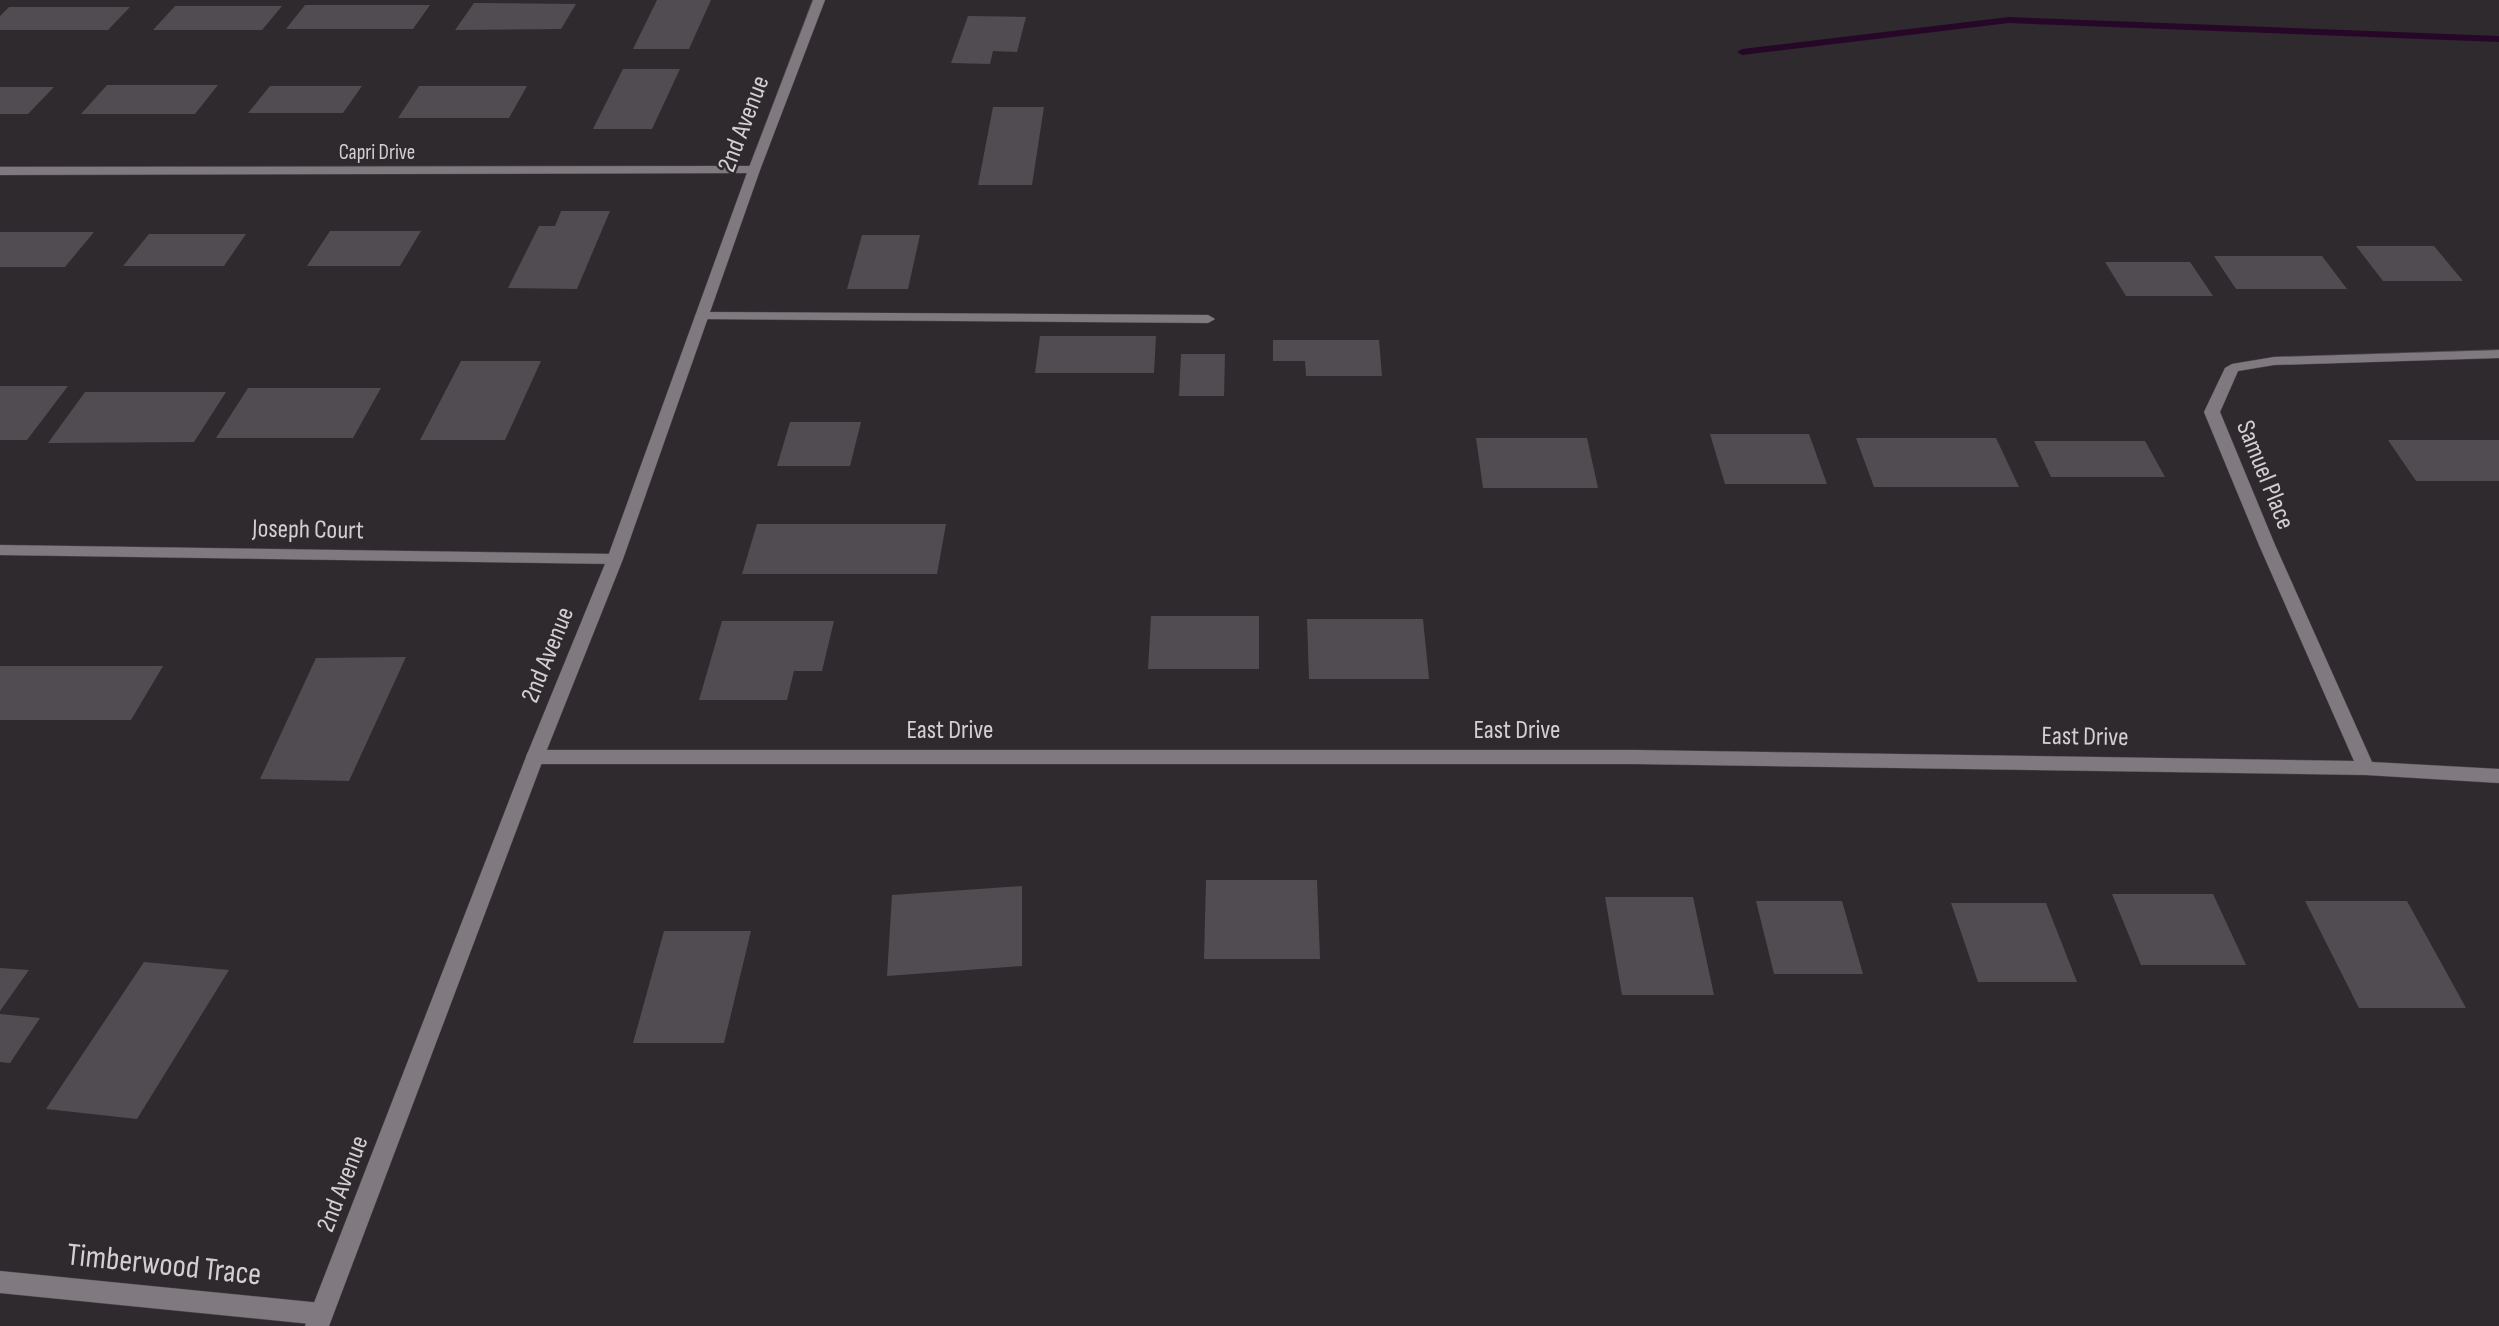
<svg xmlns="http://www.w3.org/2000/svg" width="2499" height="1326" viewBox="0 0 2499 1326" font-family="'Sofia Sans Condensed',sans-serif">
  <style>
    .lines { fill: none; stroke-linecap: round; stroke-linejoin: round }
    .stream { fill: #270728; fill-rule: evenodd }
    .building { fill: #514c51 }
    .service-casing { stroke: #4c484c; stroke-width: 1 }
    .minor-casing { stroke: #4c484c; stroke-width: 1 }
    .tertiary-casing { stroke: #4c484c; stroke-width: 1 }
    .service { fill: #807a80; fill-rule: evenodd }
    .minor { fill: #807a80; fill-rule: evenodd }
    .tertiary { fill: #807a80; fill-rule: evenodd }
    .labels { text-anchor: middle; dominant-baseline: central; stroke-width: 5; stroke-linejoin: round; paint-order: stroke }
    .far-street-label { font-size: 21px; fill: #d3d0d3; stroke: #2f2a2e }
    .street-label { font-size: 26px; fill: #d3d0d3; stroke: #2f2a2e }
    .near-street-label { font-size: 32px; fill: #d3d0d3; stroke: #2f2a2e }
  </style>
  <rect width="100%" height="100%" fill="#2f2a2e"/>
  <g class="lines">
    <!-- stream -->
    <path class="stream" d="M2009,17L2499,36V42L2009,23L1742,55L1737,52L1742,49Z"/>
  </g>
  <!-- building -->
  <path class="building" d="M657,0H711L689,49H633Z
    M474,3L576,4L561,29L455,30Z
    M305,5H430L413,29H286Z
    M175,6H282L262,30H153Z
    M9,7H130L108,30H0V16Z
    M968,16L1026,17L1017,52L993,51L990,64L951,63Z
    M623,69H680L652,129H593Z
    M107,85H218L195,114H81Z
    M270,86H362L343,113H248Z
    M419,86H527L509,118H398Z
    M0,87H54L28,114H0Z
    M993,107H1044L1032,185H978Z
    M561,211H610L577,289L508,288L539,226H555Z
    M330,231H421L400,266H307Z
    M0,232H94L65,267H0Z
    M149,234H246L224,266H123Z
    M862,235H920L908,289H847Z
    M2356,246H2434L2463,281H2383Z
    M2214,256H2322L2347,289H2236Z
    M2105,262H2190L2213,296H2126Z
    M1040,336H1156L1154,373H1035Z
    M1273,340H1379L1382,376H1306L1305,361H1273Z
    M1181,354H1225L1224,396H1179Z
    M461,361H541L505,440H420Z
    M0,386H68L27,440H0Z
    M248,388H381L353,438H216Z
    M85,392H226L194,442L48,443Z
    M790,422H861L850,466H777Z
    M1710,434H1809L1827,484H1725Z
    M1476,438H1587L1598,488H1483Z
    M1856,438H1996L2019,487H1874Z
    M2388,440H2499V481H2416Z
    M2034,441H2145L2165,477H2051Z
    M757,524H946L937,574H742Z
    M1151,616H1259V669H1148Z
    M1307,619H1423L1429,679H1309Z
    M722,621H834L822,671H794L787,700H699Z
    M406,657L349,781L260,779L316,658Z
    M0,666H163L131,720H0Z
    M1206,880H1317L1320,959H1204Z
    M1022,886V966L887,976L892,895Z
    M2112,894H2213L2246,965H2141Z
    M1605,897H1693L1714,995H1622Z
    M1756,901H1842L1863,974H1774Z
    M2305,901H2407L2466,1008H2359Z
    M1951,903H2046L2077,982H1978Z
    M664,931H751L724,1043H633Z
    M144,962L229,970L137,1119L46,1109Z
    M0,968L29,970L0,1011Z
    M0,1014L40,1018L10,1063L0,1062Z"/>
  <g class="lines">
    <defs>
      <path id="service" d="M702,312L1208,315L1215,319L1208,323L697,319L695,316Z"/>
      <path id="minor" d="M754,166L759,167V173L0,175V167Z
        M2499,350V358L2274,365L2238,371L2220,412L2275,545L2372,762L2499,769V783L2366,775L1635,764H535L528,762L526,757L528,752L535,750H1635L2354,761L2259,545L2204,412L2225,368L2232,364L2274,357Z
        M0,545L615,554L623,559L615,564L0,555Z
        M0,1271L321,1303L329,1306L333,1314L329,1322L321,1325L0,1293Z"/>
      <path id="tertiary" d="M813,0H825L760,170L623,559L544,757L329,1326H305L526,757L607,559L748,170Z"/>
    </defs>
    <!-- service casing -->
    <use href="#service" class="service-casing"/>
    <!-- minor casing -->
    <use href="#minor" class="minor-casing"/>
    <!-- tertiary casing -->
    <use href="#tertiary" class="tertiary-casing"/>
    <!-- service -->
    <use href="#service" class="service"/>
    <!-- minor -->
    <use href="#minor" class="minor"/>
    <!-- tertiary -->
    <use href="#tertiary" class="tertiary"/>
  </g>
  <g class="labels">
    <!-- far-street labels -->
    <g class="far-street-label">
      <text x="377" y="152">Capri Drive</text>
    </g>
    <!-- street labels -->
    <g class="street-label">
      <text transform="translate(744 124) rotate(-69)">2nd Avenue</text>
      <text transform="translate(2265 475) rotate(68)">Samuel Place</text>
      <text transform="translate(308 530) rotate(1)">Joseph Court</text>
      <text transform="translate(548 655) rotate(-68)">2nd Avenue</text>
      <text x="950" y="730">East Drive</text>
      <text x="1517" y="730">East Drive</text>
      <text transform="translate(2085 737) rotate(1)">East Drive</text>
      <text transform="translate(343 1184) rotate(-69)">2nd Avenue</text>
    </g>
    <!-- near-street labels -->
    <g class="near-street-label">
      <text transform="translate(164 1265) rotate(6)">Timberwood Trace</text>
    </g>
  </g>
</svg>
